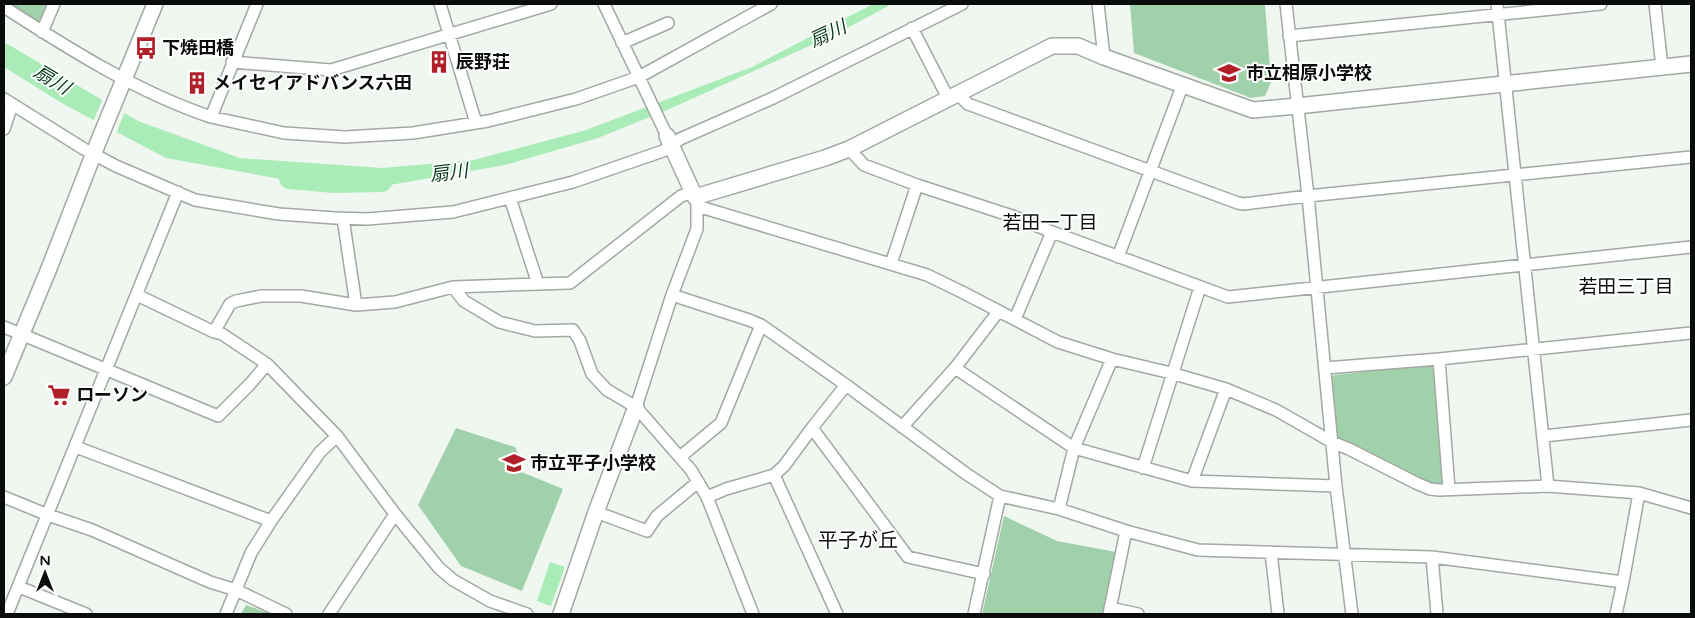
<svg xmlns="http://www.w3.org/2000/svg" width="1695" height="618" viewBox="0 0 1695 618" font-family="'Varela Round','Noto Sans JP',sans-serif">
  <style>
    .green { fill: #a0d1aa }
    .water { fill: #aaecb7 }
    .pier { fill: #f0f7f1 }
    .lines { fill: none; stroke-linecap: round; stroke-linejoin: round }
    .river { stroke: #aaecb7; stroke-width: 20 }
    .street-casing { stroke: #a2a8a3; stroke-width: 14 }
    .secondary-casing { stroke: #a2a8a3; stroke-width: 18 }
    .street { stroke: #fff; stroke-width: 11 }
    .secondary { stroke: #fff; stroke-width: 15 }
    .labels { text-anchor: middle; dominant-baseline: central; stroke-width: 4; stroke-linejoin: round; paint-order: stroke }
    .poi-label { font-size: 18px; font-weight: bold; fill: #0b0d0c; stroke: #fff; text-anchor: start }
    .water-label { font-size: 19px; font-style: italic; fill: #063919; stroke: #fff }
    .neighbourhood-label { font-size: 19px; fill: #0b0d0c; stroke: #fff }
    .quarter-label { font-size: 20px; fill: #0b0d0c; stroke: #fff }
  </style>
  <rect width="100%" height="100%" fill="#f0f7f1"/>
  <!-- green -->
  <path class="green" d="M9,4H48L41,20L37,21Z
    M1130,4H1265L1271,82L1265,96L1251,98L1134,53Z
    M1430,365L1434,370L1446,482L1440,487H1433L1340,442L1336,435L1330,381L1334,375Z
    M456,428L515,447L521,460L519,471L563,489L522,591L461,566L418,505Z
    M1004,516L1057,541L1116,552L1103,614H982Z
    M246,605L271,614H241Z"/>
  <!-- water -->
  <path class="water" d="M873,4H892L836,34L667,110L598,138L505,165L390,185L280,179L166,158L65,105L4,67V42L138,121L240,158L382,168L474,160L586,130L752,67Z
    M550,562L565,567L551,606L537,601Z"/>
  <!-- pier -->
  <path class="pier" d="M103,98L125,111L116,134L93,122Z"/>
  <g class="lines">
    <!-- river -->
    <path class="river" d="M289,179L334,183L382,182"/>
    <defs>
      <path id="street" d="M257,4L211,117L284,133L345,137L413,133L488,121L576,99L639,77L771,4
        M440,4L476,123
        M604,4L667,136
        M1098,4L1104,57
        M1286,4L1308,196L1336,486L1352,614
        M1497,4L1548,486
        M1655,4L1662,67
        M4,7C69,49 137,92 211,117
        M912,28L949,100
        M42,32L54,4
        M1289,36L1601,4
        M622,43L668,23
        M232,62L331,70L551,4
        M959,95L968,104L1238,203L1244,204L1308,196L1691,157
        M4,99L84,149L116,166L195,200L279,214L335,218L367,219L453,212L573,182L663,151L680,139L773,98L962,4
        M4,129L12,105
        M849,149L864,165L917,185L1015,217L1052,232L1228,297L1691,247
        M510,198L538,284
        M697,206L927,275L962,292L1058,342L1112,359L1171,373L1226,389L1276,410L1332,442L1349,449L1416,483L1430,489L1439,490L1548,486L1639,493L1691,508
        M343,218L356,305
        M1118,257L1183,84
        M891,264L917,185
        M453,287L464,301L499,322L535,331L573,330L580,341L592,374L607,390L636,407L691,470L707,497L753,614
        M137,295L214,332L222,334L267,364L337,436L395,514L439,568L453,580L490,601L527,614
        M672,295L749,320L761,325L846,385L965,473L1000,496L1059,509L1126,531L1198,550L1432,557L1623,582
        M1015,319L1052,232
        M4,327L218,416L250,384L267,364
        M214,332L230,304L236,301L261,296H301L356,305L395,302L453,287L570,283L681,196L693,192
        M1439,359L1449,489
        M955,368L1074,448L1192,481L1336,486
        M1325,368L1439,359L1691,333
        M636,407L672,295L697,229V206L696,199
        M902,427L955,368L998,312
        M812,428L908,557L984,574
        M1544,436L1691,420
        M76,447L271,521
        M680,457L721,423L761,325
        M1143,468L1200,287
        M774,475L837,614
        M1192,481L1226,389
        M4,497L48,515L92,530L210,582L236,590L286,614
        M707,497L726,489L774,475L784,466L812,428L846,385
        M1059,509L1074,448L1112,359
        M596,512L647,531L657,516L698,482
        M1271,552L1278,614
        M1432,557L1437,614
        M19,587L86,614
        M1110,608L1138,614
        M7,614L178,192
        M226,614L251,553L271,521L320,452L337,436
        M329,614L395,514
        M974,614L1000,496
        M1109,614L1126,531
        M1616,614L1623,582L1639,493"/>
      <path id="secondary" d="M667,136L695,197L825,158L849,149L1052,46H1078L1104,57L1253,110L1297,106L1691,64
        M4,377L50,266L99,140L155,4
        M561,614L596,512L636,407"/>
    </defs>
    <!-- street casing -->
    <use href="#street" class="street-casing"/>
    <!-- secondary casing -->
    <use href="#secondary" class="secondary-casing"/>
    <!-- street -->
    <use href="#street" class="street"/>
    <!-- secondary -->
    <use href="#secondary" class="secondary"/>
  </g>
  <!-- icons -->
  <defs>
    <symbol id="bus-bare" viewBox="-9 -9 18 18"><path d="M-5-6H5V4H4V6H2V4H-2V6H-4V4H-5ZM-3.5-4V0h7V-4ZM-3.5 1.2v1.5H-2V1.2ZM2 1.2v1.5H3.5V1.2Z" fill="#b11f29" stroke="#fff" stroke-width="2.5" paint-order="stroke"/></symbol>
    <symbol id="building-bare" viewBox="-9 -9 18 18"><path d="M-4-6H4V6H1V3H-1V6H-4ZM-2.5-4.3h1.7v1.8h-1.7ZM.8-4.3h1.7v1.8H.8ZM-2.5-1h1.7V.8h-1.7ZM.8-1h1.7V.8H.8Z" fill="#b11f29" stroke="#fff" stroke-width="2.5" paint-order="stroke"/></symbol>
    <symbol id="school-bare" viewBox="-9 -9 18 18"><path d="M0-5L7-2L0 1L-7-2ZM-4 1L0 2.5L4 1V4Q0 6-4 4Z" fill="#b11f29" stroke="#fff" stroke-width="2.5" paint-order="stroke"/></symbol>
    <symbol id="supermarket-bare" viewBox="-9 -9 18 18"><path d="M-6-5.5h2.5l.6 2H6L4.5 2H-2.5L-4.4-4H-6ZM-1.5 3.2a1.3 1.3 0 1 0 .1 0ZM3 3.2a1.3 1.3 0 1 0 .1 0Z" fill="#b11f29" stroke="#fff" stroke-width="2.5" paint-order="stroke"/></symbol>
  </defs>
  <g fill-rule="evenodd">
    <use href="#bus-bare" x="130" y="32" width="32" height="32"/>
    <use href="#building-bare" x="423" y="46" width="32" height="32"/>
    <use href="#school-bare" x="1213" y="57" width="32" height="32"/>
    <use href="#building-bare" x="181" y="67" width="32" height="32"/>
    <use href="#supermarket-bare" x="43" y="379" width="32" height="32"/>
    <use href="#school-bare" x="498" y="447" width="32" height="32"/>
  </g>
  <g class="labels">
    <!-- poi labels -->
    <g class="poi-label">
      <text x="162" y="48">下焼田橋</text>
      <text x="456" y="62">辰野荘</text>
      <text x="1246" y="73">市立相原小学校</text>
      <text x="213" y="83">メイセイアドバンス六田</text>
      <text x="76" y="395">ローソン</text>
      <text x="530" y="463">市立平子小学校</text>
    </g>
    <!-- water labels -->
    <g class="water-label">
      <text transform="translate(828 34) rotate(-25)">扇川</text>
      <text transform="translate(52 80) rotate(31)">扇川</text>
      <text transform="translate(449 173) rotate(-7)">扇川</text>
    </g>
    <!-- neighbourhood labels -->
    <g class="neighbourhood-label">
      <text x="1050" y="223">若田一丁目</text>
      <text x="1626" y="287">若田三丁目</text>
    </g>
    <!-- quarter labels -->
    <g class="quarter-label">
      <text x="858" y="541">平子が丘</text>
    </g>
  </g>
  <!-- border -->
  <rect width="1695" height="618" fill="none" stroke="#0b0d0c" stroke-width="10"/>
  <!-- north arrow -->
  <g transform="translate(45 573)" stroke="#ffffff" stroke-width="4" paint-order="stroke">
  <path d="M0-4L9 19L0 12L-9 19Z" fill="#0b0d0c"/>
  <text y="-8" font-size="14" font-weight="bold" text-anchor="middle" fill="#0b0d0c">N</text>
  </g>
</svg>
